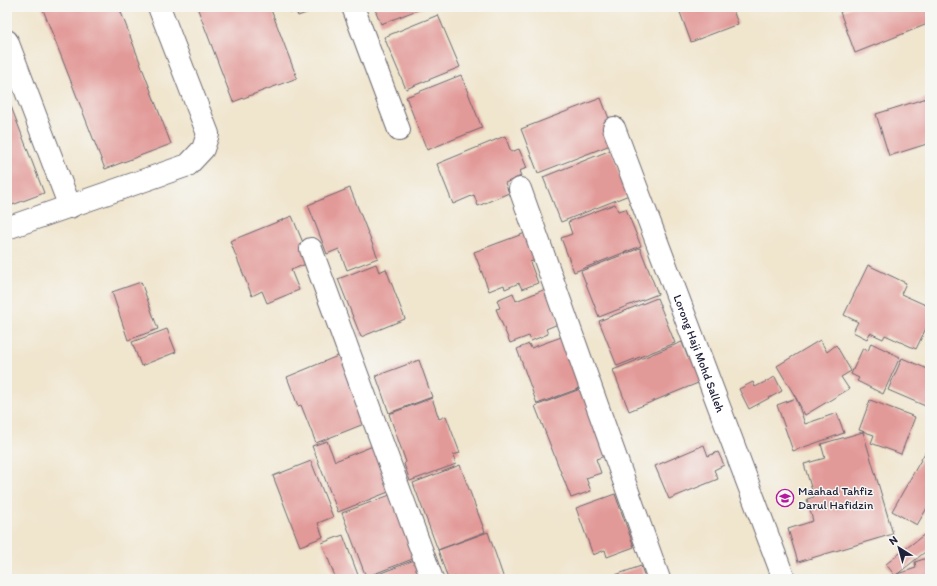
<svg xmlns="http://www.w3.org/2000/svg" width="937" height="586" viewBox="0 0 937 586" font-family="Itim,sans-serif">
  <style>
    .building { fill: #e29a98 }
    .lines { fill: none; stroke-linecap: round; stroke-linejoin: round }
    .minor-casing { stroke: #6a666e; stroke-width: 24 }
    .minor { stroke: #fff; stroke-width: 22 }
    .labels { text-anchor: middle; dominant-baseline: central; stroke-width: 3; stroke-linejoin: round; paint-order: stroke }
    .street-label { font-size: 12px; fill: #22223b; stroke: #f6f6f2 }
    .poi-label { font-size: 12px; fill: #22223b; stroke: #f6f6f2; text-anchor: start }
  </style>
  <rect width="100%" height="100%" fill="#f6f6f2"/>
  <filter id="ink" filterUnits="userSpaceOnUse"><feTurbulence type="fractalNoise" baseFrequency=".025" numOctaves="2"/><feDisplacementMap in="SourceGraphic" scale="8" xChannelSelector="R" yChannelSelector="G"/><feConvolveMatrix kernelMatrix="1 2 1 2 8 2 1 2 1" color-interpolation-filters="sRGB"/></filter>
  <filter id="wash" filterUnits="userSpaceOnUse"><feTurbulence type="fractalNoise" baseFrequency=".012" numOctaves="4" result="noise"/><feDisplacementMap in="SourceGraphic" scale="16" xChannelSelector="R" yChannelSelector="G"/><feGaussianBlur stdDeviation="0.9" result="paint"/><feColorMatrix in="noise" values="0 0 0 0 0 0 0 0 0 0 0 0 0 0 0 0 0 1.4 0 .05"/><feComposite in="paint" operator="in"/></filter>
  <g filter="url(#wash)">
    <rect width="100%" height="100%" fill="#f0e5cd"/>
    <g id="blocks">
      <!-- building -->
      <path class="building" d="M42,7H119L171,144L105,169Z
        M197,7H270L297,78L233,102Z
        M289,7H323L298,16L296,10L291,13Z
        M374,7H425L381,24Z
        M678,7H732L738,24L691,42Z
        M852,7H930V23L855,53L840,12Z
        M438,15L460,67L406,89L384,37Z
        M461,75L482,128L427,150L406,97Z
        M7,96L44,193L7,207Z
        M930,97V143L889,156L876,114Z
        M601,98L618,142L538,173L521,129Z
        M505,136L511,152L519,149L527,168L519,171L521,176L505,183L509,193L478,206L474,195L453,204L437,164Z
        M611,150L629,195L561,222L543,177Z
        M350,188L378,258L347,270L339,249L327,254L308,205Z
        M615,204L618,211L626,209L641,246L574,272L561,238L572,234L568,222Z
        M292,216L311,262L291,270L299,290L267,303L262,291L252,296L230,241Z
        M528,232L538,259L530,262L538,283L522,289L519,283L505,289L504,285L489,291L474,252Z
        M640,248L658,294L599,317L581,271Z
        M376,264L379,272L386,269L405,319L361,337L338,279Z
        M868,265L906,283L901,294L930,307V320L916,349L885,335L883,339L870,333L867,339L853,332L858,322L844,315Z
        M141,282L158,329L128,340L112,292Z
        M553,286L558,324L546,329L548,334L531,341L529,336L510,343L496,309L500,308L497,300L513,293L516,301Z
        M657,298L675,343L617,366L599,321Z
        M167,329L176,352L141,366L132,342Z
        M564,336L583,387L537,404L517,349L529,344L531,348Z
        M820,340L827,352L836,345L851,371L841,377L849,389L805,415L796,398L805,424L837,413L844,433L793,451L777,405L796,398L777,366Z
        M682,342L688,358L693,355L703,381L629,411L613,370Z
        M871,343L900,357L883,394L857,381L859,378L851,374L863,348L868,351Z
        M340,355L374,420L316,443L301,405L298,406L287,377Z
        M902,358L930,370V408L888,390Z
        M419,360L432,397L389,413L376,376Z
        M775,377L782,391L749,409L739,389L753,382L755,387Z
        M583,388L608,455L596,459L601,473L586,478L591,491L571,498L535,406Z
        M432,398L439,419L446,416L460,453L453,455L456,464L410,481L404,464L406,462L389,414Z
        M870,400L915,417L901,454L871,443L874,435L859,430Z
        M863,432L893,534L798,562L788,529L813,521L807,499L814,497L804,464L825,458L821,444Z
        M327,441L335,461L378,444L396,489L338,512L312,446Z
        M704,445L708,456L718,452L724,465L714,470L718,479L669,499L655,466Z
        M926,451L930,453V503L917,525L892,511Z
        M311,461L333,517L318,523L323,537L300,546L273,476Z
        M460,465L485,532L438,550L413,483Z
        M398,492L423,555L366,577L342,513Z
        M615,494L634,547L607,557L605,550L593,555L576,508Z
        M930,530V548L895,576L886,564Z
        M488,532L504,579H448L438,550Z
        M343,535L358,575L346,579H336L322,543Z
        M422,557L430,579H366Z
        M930,557V579H899L897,574L916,568L915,562Z
        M641,566L645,578L652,575L653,579H604Z"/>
    </g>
  </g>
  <g filter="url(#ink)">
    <use href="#blocks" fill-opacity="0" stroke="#6a666e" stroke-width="1"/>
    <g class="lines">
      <defs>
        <g id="minor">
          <path d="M353,7L399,130"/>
          <path d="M7,41L70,207"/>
          <path id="s1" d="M614,128L784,579"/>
          <path d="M520,189L659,579"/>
          <path d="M7,228L188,165L203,149L208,134L159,7"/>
          <path d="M311,249L432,579"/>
        </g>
      </defs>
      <!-- minor casing -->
      <use href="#minor" class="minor-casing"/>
      <!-- minor -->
      <use href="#minor" class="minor"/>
    </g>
  </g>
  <!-- icons -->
  <defs>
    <symbol id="school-ring" viewBox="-11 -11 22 22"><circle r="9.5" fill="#f6f6f2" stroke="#b5179e" stroke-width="1.5"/><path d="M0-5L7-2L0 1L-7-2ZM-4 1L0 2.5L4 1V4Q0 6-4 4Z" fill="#b5179e"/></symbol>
  </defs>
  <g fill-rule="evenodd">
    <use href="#school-ring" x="775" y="488" width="20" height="20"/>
  </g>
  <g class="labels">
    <!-- street labels -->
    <g class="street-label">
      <text stroke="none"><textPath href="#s1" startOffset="241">Lorong Haji Mohd Salleh</textPath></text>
    </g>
    <!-- poi labels -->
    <g class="poi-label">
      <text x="798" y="491">Maahad Tahfiz<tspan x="798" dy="14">Darul Hafidzin</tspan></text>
    </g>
  </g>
  <!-- margin -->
  <rect width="937" height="586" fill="none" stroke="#f6f6f2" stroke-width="24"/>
  <!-- north arrow -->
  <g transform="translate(899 548) rotate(323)" stroke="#f6f6f2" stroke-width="3" paint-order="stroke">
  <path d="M0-3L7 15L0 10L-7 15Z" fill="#22223b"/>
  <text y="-6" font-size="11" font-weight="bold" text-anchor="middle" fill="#22223b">N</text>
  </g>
</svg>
